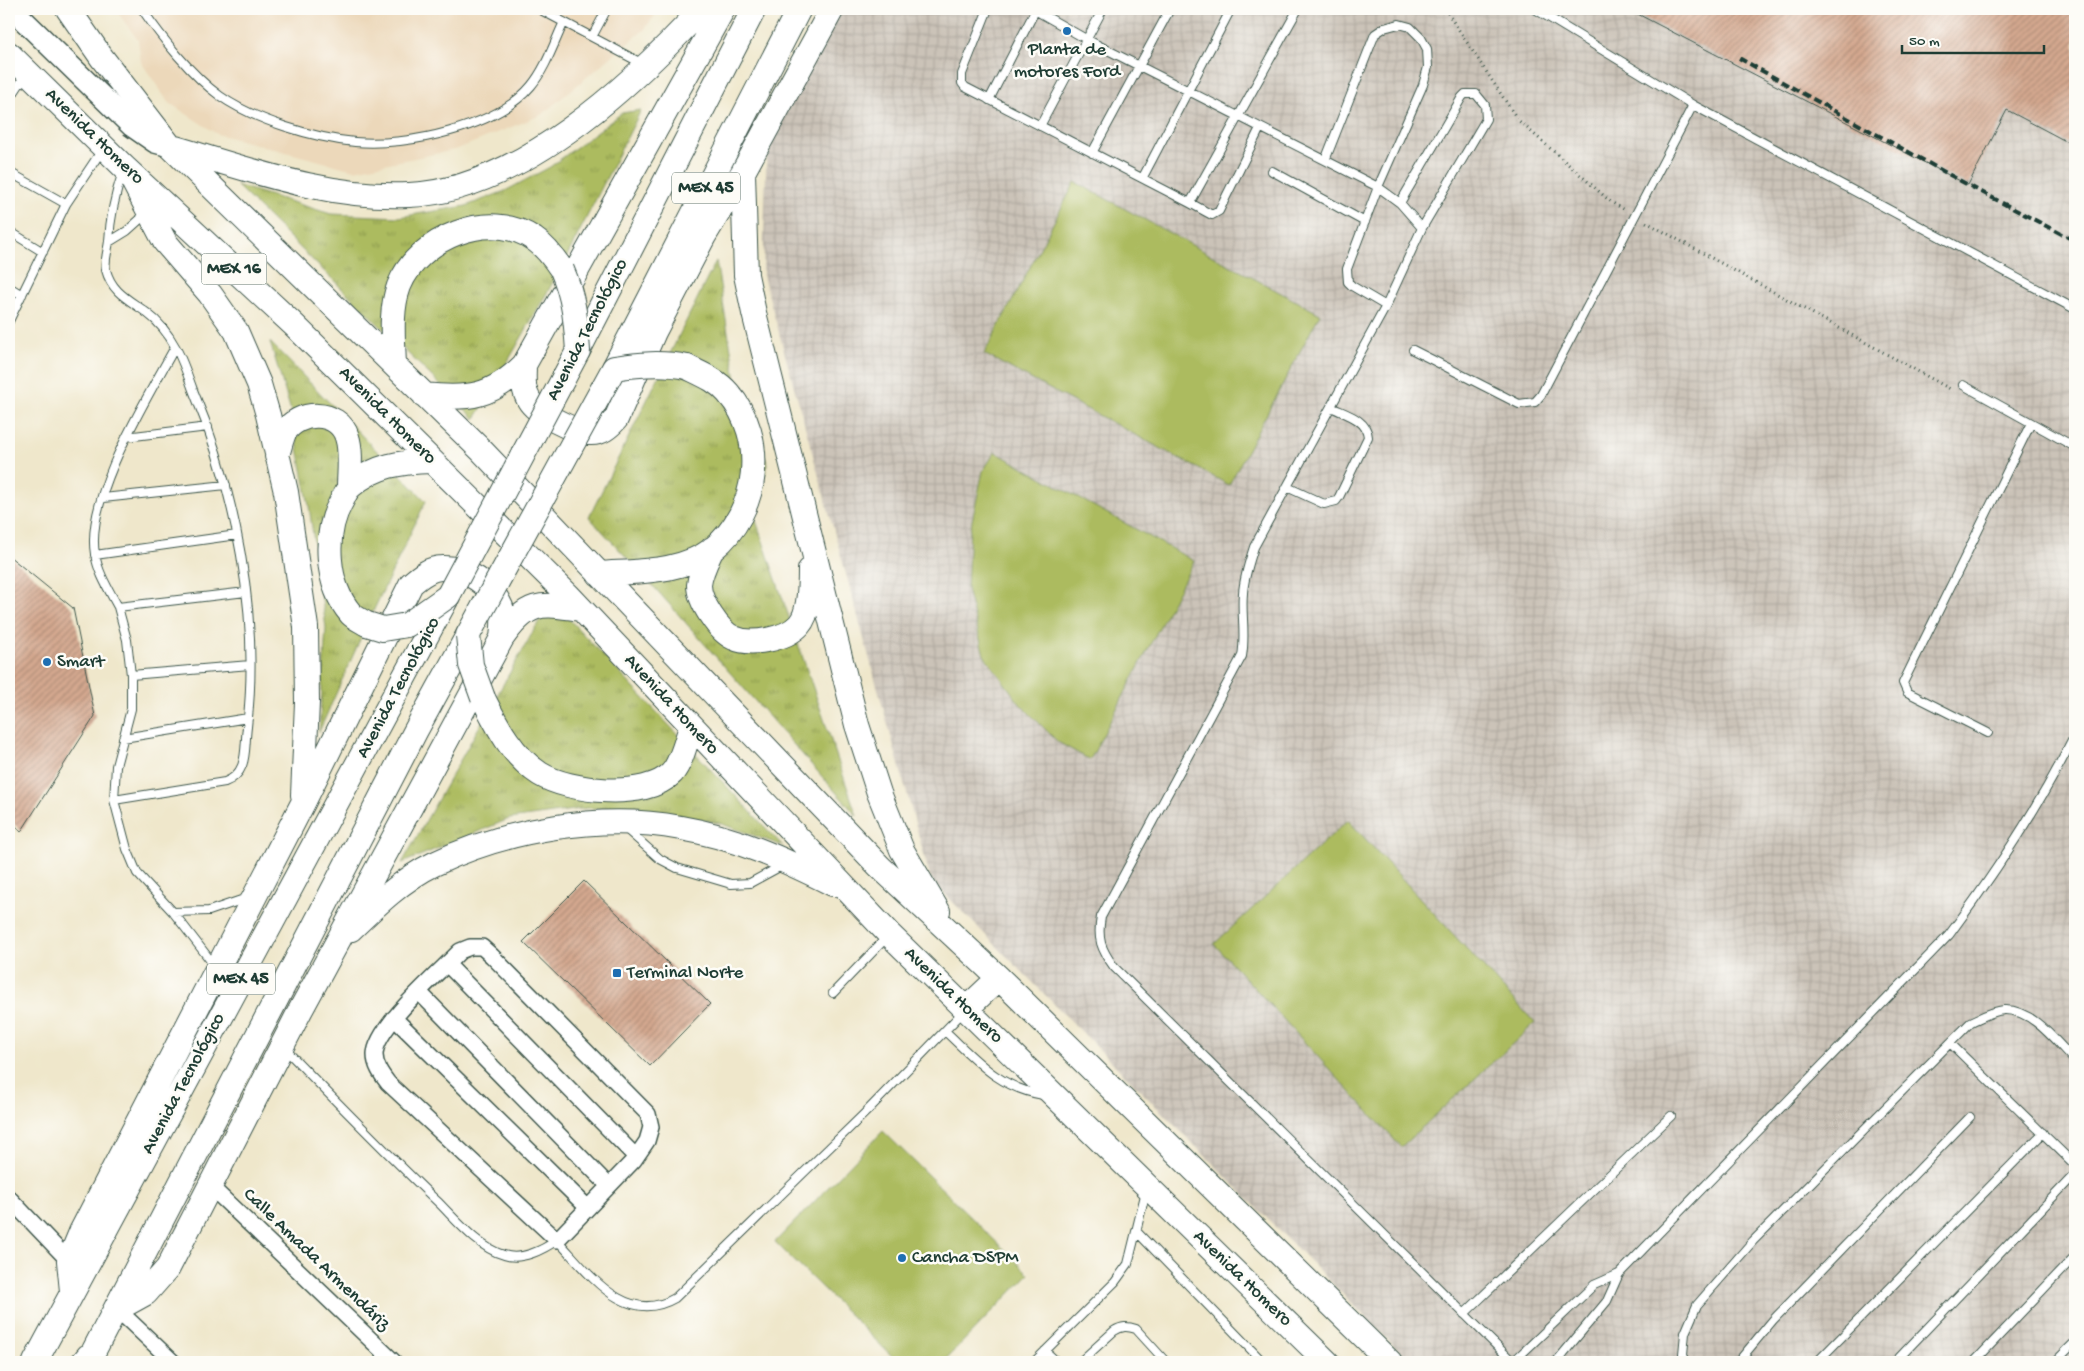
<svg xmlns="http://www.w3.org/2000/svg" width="2084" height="1371" viewBox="0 0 2084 1371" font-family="'Gochi Hand',sans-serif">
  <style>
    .built { fill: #ecd8ba }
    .industrial { fill: url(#industrial-grid) }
    .grass { fill: #acbb5e; stroke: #667c49 }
    .park { fill: url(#park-tufts); stroke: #667c49 }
    .building { fill: url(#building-hatch) }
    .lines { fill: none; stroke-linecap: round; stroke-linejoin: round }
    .lane-casing { stroke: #3e564b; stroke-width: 10 }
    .street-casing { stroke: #3e564b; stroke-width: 18 }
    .secondary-casing { stroke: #3e564b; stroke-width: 24 }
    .primary-casing { stroke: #3e564b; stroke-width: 26 }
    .path { stroke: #3e564b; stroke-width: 3; stroke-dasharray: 1 4; stroke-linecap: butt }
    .lane { stroke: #fff; stroke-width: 8 }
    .street { stroke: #fff; stroke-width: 15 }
    .secondary { stroke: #fff; stroke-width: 21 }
    .primary { stroke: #fff; stroke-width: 24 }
    .rail { stroke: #1f3d34; stroke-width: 4; stroke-dasharray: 8 4; stroke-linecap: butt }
    .primary-bridge-casing { stroke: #3e564b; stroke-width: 26; stroke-linecap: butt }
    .primary-bridge { stroke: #fff; stroke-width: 24 }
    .poi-dot { fill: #1f6fb2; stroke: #fdfcf7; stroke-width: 2 }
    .labels { text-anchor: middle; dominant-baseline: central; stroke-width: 5; stroke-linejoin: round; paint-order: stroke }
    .shield { fill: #fdfcf7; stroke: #62766e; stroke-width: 1 }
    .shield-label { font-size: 18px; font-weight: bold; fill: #1f3d34 }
    .poi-label { font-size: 19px; fill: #1f3d34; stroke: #fdfcf7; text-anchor: start }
    .street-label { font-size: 19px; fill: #1f3d34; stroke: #fdfcf7 }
  </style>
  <defs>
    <pattern id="industrial-grid" width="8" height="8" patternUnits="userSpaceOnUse" patternTransform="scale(1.25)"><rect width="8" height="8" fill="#cbc3b8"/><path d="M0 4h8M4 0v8" fill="none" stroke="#aea89f"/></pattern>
    <pattern id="park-tufts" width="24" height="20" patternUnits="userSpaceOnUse" patternTransform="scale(1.25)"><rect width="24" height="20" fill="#acbb5e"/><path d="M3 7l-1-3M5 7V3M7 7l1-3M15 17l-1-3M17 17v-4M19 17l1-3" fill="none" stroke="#8b994e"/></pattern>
    <pattern id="building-hatch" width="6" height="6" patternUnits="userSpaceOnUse" patternTransform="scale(1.25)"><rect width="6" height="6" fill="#d4a88f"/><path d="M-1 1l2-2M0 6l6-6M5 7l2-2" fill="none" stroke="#ab8a76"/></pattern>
  </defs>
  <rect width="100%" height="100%" fill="#fdfcf7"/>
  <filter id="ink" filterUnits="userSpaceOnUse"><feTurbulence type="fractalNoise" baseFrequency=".02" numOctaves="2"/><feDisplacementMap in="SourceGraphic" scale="10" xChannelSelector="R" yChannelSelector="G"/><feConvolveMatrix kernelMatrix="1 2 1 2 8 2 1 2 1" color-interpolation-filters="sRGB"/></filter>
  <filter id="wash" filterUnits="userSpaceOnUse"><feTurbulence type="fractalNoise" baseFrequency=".0096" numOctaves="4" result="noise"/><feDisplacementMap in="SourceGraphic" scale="20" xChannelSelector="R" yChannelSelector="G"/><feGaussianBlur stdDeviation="1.12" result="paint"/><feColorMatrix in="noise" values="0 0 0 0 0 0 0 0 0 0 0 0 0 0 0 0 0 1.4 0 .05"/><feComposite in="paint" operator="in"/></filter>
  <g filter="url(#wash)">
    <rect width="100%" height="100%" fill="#efe7cb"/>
    <!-- built -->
    <path class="built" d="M115,9H660L644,30L541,115L455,150L354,170L217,134L168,102L141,62L138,40Z"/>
    <!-- industrial -->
    <path class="industrial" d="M835,9H2075V1362H1410L931,880L763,275L767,140Z"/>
    <!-- grass -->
    <path class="grass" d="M1075,182L1320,314L1229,485L984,354Z
      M995,452L1194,561L1090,760L1058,742L1020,704L984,655L967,589L970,530L983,471Z
      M1348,820L1535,1023L1401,1147L1214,944Z
      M883,1131L1029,1274L943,1362H898L775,1242Z"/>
    <!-- park -->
    <path class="park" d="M641,110L560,270L475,419L236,185L331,214L399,217L466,206L505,191L550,167L622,113Z
      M716,261L741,409L768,464L753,512L857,816L654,587L589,517Z
      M270,342L426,501L367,624L319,732L326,628L309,506L291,411Z
      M551,600L783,846L719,823L652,811L588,808L509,819L402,863Z"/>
    <g id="blocks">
      <!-- building -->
      <path class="building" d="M1628,9H2075V146L2007,110L1968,185Z
        M9,556L73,608L95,716L21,832L9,818Z
        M584,881L710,1004L650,1066L523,942Z"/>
    </g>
  </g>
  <g filter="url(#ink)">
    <use href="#blocks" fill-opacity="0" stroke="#3e564b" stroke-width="1"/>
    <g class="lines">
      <defs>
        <path id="lane" d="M142,9C161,37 192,76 220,96C254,120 314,138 355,142C407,147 497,127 531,86C546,68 554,43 564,22
          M539,9L643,64
          M988,9L962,74V83L965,87L1190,203L1298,9
          M1033,9L1086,39L1378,187L1400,203L1422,228L1386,306L1254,547C1249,563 1244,577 1243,593C1241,614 1246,634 1242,656L1101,917C1097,939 1101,949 1114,967L1513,1362
          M1535,9L1693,105L2075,309
          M592,37L607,9
          M9,100L26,74
          M989,100L1036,9
          M1040,126L1103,9
          M1092,153L1170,9
          M1326,158L1375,34L1384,28L1399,24L1410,27L1421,38L1427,49L1428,67L1423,85L1378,187L1347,269L1348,282L1352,286L1386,306
          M1272,171L1365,222
          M9,172L66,204
          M1143,177L1231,9
          M1190,203L1212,215L1219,211L1260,128
          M1400,203L1462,97L1465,94H1476L1485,105L1486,119L1422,228
          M9,231L43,252
          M109,242L127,231L147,213
          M9,287L22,295
          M9,321L66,204L102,150
          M175,347C148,397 85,497 95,554C98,573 109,590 118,607L246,592
          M1413,350L1519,404L1535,402L1541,395L1693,105
          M1963,385L2075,447
          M126,437L208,427
          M1287,487L1324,504L1336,501L1339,497L1368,437C1367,419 1345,414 1331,407
          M103,498L226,485
          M95,555L237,535
          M118,607L127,640L131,675V709L116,766L114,800L127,849L137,873L173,912L214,965
          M131,675L250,665
          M1988,733L1907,692L1903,683L2031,423
          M123,738L248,718
          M114,800L225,782C249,773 244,749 247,727C260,616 236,492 193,390C188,376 183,361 176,348C169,335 158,321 147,313C130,300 112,293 106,270C104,260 108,251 109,241C110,216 115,195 123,171
          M625,828L660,859L677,868L731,884L750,883L783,865
          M173,912L209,911L247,898
          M833,993L887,937
          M945,1031C976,1060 999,1088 1043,1095
          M1950,1043L2075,1165
          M285,1049C336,1101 386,1153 439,1203C457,1221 479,1248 504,1255C521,1261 543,1250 557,1240C589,1273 625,1327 675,1298L866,1112L965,1010
          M1137,1232L1263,1362
          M1464,1314L1671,1116
          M1045,1351L1057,1362
          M73,1362L83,1350
          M1034,1362L1115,1282L1128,1264L1146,1191
          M1080,1362L1114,1331C1122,1326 1127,1326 1136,1329L1166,1362
          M1513,1362L1594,1285L1619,1274
          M1556,1362L1607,1301L1619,1274L1949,935C1996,872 2040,805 2075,735
          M1686,1362L1683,1354L1685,1333L1697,1305L1753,1241L1971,1022C1982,1017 1992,1011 2004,1010C2033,1009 2057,1043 2075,1061
          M1738,1362L1773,1320L1970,1117
          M1817,1362L2043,1133
          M1895,1362L2075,1174
          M1974,1362L2075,1256
          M2055,1362L2075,1342"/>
        <path id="street" d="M470,947H482L492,956L648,1114L651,1127L647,1141L634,1160L557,1240L388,1083C382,1075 375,1066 375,1055C375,1027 440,972 460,951Z
          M447,964L636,1157
          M420,993L609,1186
          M394,1018L588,1208
          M210,1186L394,1362
          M9,1198L69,1261
          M117,1309L173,1362"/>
        <path id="secondary" d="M12,9L132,126L155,142L170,146"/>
        <path id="primary" d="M68,9L102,58L170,146L482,451L880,867L999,978L1390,1362
          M723,9L524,365C524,377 522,389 529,400C537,414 573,431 589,433C601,434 609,427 616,419L654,332L704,236L743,172L832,9
          M9,54L124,167L294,325L568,595L889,934L1327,1362
          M172,147C248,169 328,199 409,195C518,191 632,85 702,9
          M743,172L746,275L754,313L857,725L879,793L902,850L938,911
          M133,181L165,242L210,294L236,331L259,384L268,415L286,492L306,627L307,702L303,795
          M578,351L754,9
          M394,365C393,338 390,310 399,286C418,238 490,208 534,239C546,247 554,258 562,270
          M614,368L799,9
          M424,395C468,400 492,397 524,365
          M277,456C279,449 281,440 284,433C298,410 338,409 347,437C352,452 349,472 349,488
          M712,549C707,560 700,573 699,585C699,601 719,632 734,638C751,646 786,639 799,625C810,613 810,585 810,570
          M599,574C636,571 682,573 713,549C759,512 768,438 728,393C717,380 701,374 687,367
          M367,624C362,621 355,618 351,614C326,585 323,534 341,502C344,497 346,490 351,486C375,465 401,462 432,461
          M502,638C528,601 539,603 581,609
          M483,698C497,726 513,757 540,774C569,792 646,800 672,773C682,761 686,741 691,727
          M351,929C376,905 403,879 434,864C508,829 600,813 681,828C735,837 785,860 833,884
          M966,1009L999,978
          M72,1291L69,1261L81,1232L303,803L411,584C420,576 430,568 442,568C466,567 492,585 501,607C505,617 503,627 502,638L300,1011L168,1268L146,1293L117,1309
          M35,1362L448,596
          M88,1362L416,730L468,635"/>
      </defs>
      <!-- lane casing -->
      <use href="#lane" class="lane-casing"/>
      <!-- street casing -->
      <use href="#street" class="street-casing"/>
      <!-- secondary casing -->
      <use href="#secondary" class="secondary-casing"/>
      <!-- primary casing -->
      <use href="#primary" class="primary-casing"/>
      <!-- path -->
      <path class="path" d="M1445,9L1518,120L1611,202L1625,210
        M1646,222L1952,390"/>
      <!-- lane -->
      <use href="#lane" class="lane"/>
      <!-- street -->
      <use href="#street" class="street"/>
      <!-- secondary -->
      <use href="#secondary" class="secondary"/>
      <!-- primary -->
      <use href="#primary" class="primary"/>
      <!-- rail -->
      <path class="rail" d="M1739,58L1968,185L2075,241"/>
      <defs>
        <path id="primary-bridge" d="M367,624L383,629L407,625L448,596L578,351C576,322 574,297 562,270
          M483,698L471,665L468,635L614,368C639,364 662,362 687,367"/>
      </defs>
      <!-- primary-bridge casing -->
      <use href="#primary-bridge" class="primary-bridge-casing"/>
      <!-- primary-bridge -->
      <use href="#primary-bridge" class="primary-bridge"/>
    </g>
  </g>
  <!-- markers -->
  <g class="poi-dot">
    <circle cx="1067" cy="31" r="5"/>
    <circle cx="47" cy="662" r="5"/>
    <rect x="612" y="968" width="10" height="10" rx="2.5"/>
    <circle cx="902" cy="1258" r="5"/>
  </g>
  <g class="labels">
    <!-- shield labels -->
    <g class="shield">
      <rect x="672" y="172.5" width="68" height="31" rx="4"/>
      <rect x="201.5" y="253.5" width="65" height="31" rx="4"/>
      <rect x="207" y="963.5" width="68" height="31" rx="4"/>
    </g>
    <g class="shield-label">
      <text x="706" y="188">MEX 45</text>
      <text x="234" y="269">MEX 16</text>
      <text x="241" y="979">MEX 45</text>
    </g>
    <!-- poi labels -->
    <g class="poi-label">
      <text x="1067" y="50" text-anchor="middle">Planta de<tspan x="1067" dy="22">motores Ford</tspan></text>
      <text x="57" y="662">Smart</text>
      <text x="627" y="973">Terminal Norte</text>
      <text x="912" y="1258">Cancha DSPM</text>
    </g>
    <!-- street labels -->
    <g class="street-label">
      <text transform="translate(94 137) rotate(44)">Avenida Homero</text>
      <text transform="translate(588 330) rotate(-63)">Avenida Tecnológico</text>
      <text transform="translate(387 416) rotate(45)">Avenida Homero</text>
      <text transform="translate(399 688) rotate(-62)">Avenida Tecnológico</text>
      <text transform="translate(671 705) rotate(47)">Avenida Homero</text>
      <text transform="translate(953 996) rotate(44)">Avenida Homero</text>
      <text transform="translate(184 1084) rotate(-62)">Avenida Tecnológico</text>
      <text transform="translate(316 1260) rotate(44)">Calle Amada Armendáriz</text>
      <text transform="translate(1242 1279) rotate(44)">Avenida Homero</text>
    </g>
  </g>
  <!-- margin -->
  <rect width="2084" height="1371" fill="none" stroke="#fdfcf7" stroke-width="30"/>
  <!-- scale -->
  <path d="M1902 45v8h142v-8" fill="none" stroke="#1f3d34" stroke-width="2.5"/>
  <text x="1909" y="45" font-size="15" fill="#1f3d34" stroke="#fdfcf7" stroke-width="4" paint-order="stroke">50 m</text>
</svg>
